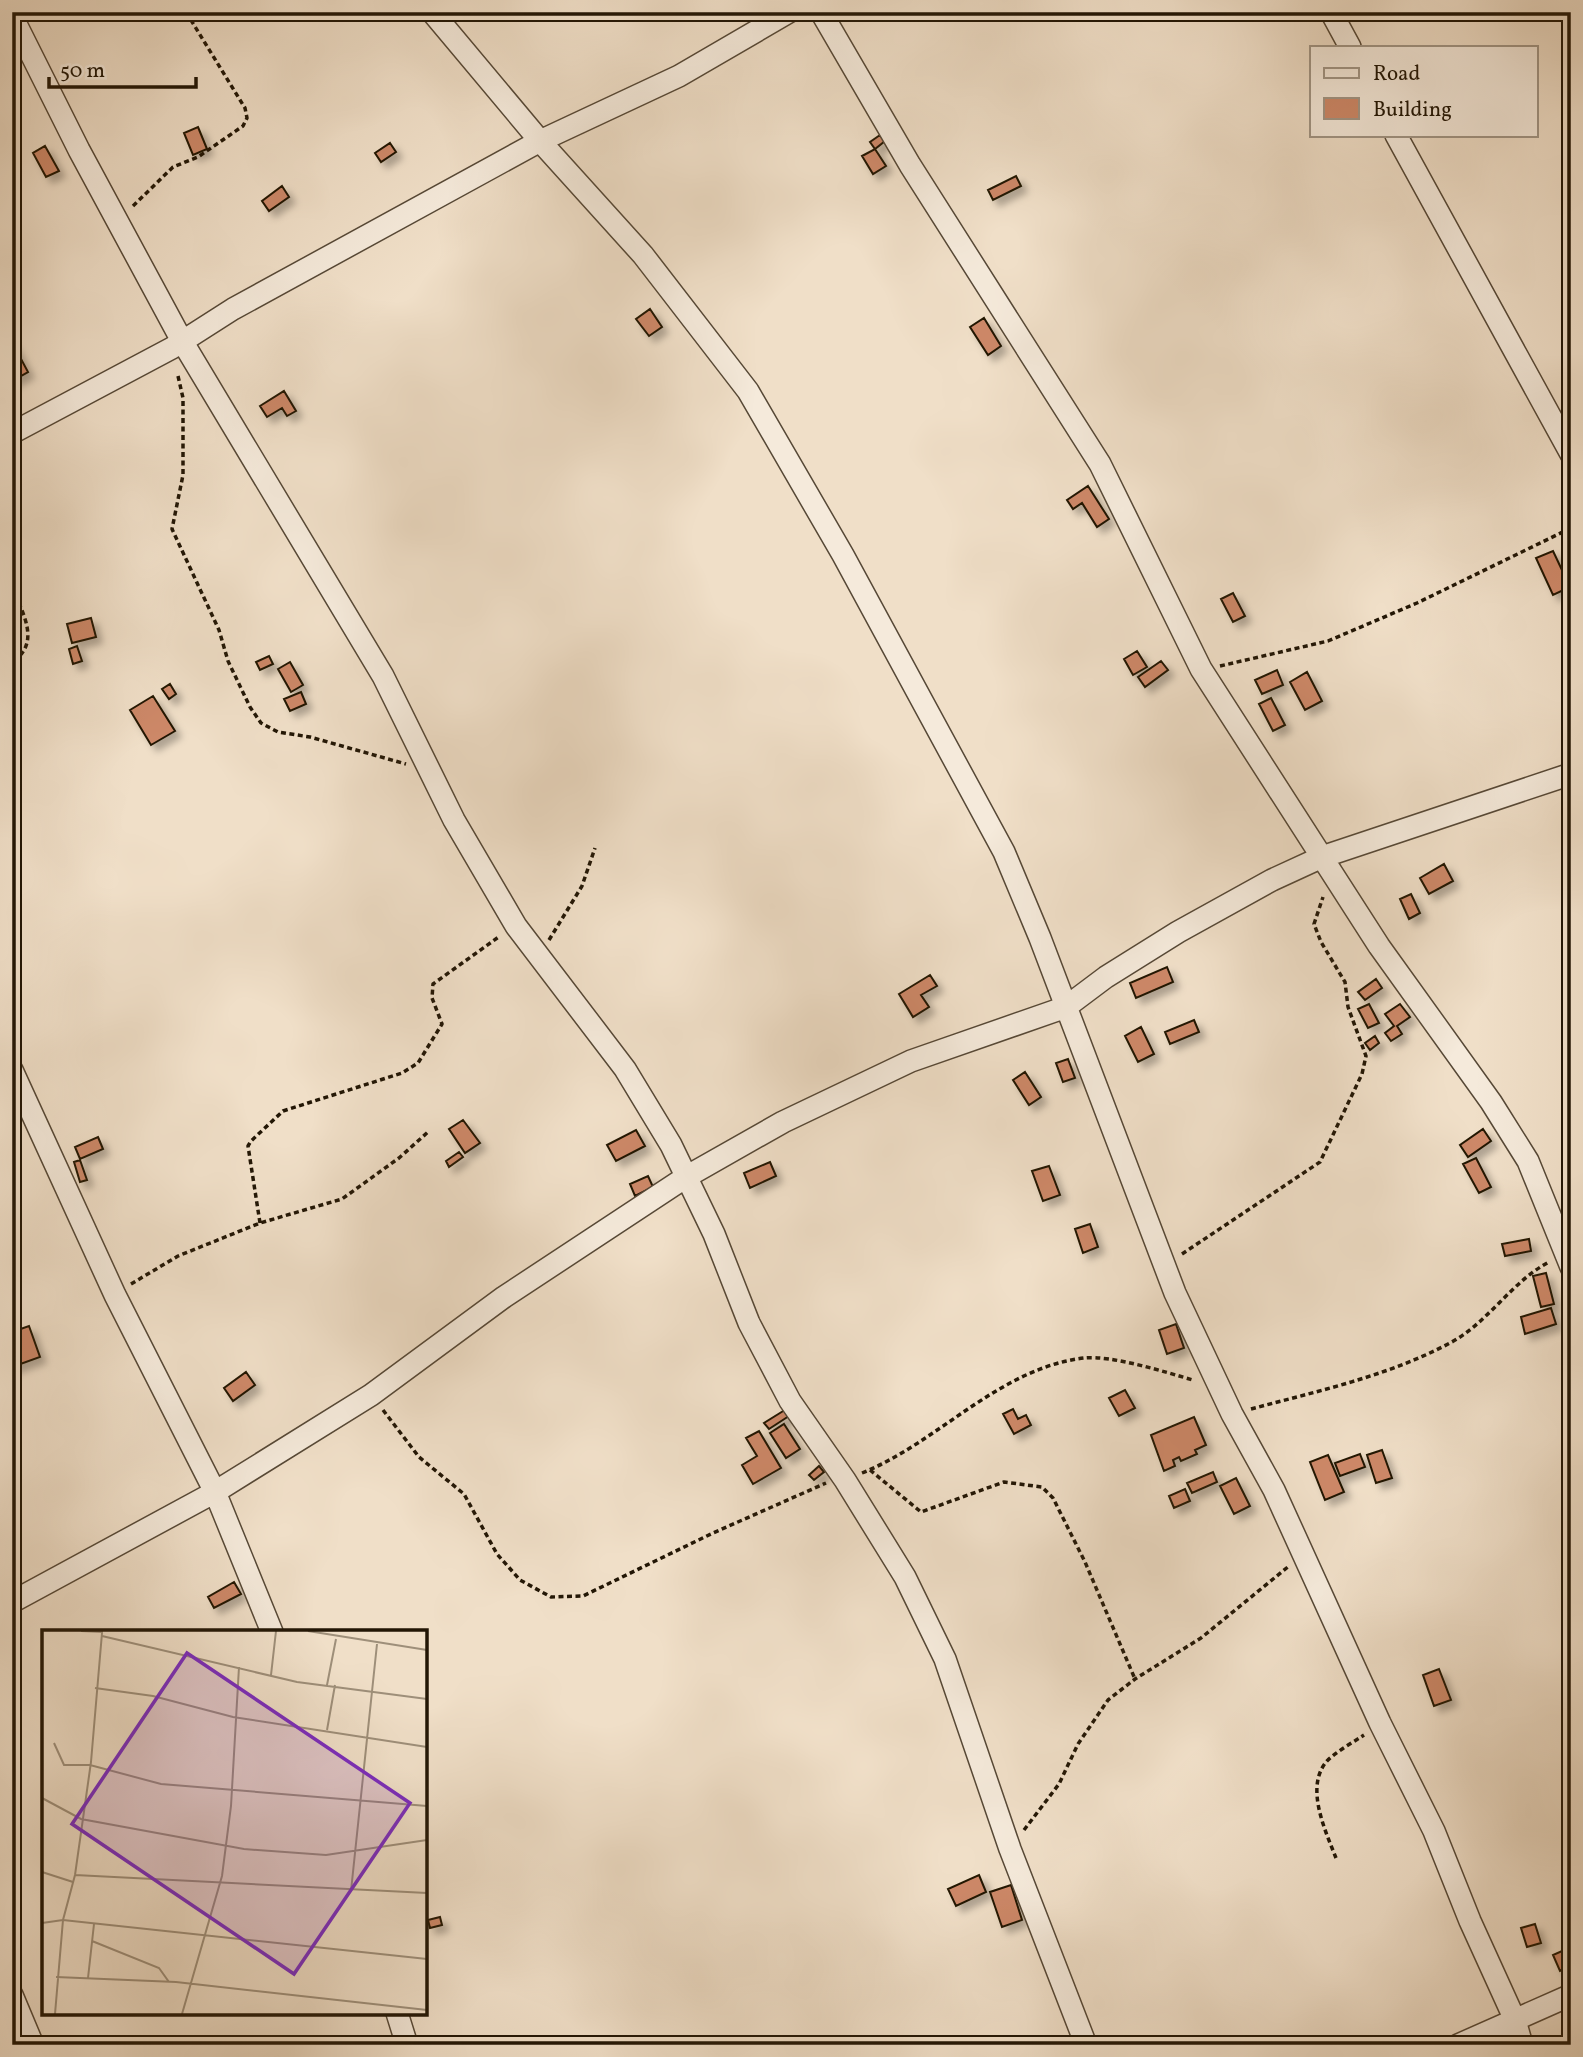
<svg xmlns="http://www.w3.org/2000/svg" width="1583" height="2057" viewBox="0 0 1583 2057" font-family="Vollkorn,serif">
  <style>
    .building { fill: #cd8868; stroke: #221605; stroke-width: 2; filter: url(#shadow) }
    .lines { fill: none; stroke-linecap: round; stroke-linejoin: round }
    .minor-casing { stroke: #564836; stroke-width: 24 }
    .path { stroke: #221605; stroke-width: 3.5; stroke-dasharray: 5 3.5; stroke-linecap: butt }
    .minor { stroke: #f5eadb; stroke-width: 21 }
    .inset-road { fill: none; stroke: #9e8f7a; stroke-width: 2 }
    .view { fill: #7b2cbf; fill-opacity: 0.15; stroke: #7b2cbf; stroke-width: 3.5 }
    .inset-edge { fill: none; stroke: #221605; stroke-width: 3.5 }
  </style>
  <defs>
    <filter id="shadow"><feDropShadow dx="6" dy="6" stdDeviation="3.5" flood-color="#0004"/></filter>
  </defs>
  <rect width="100%" height="100%" fill="#f0dfc8"/>
  <filter id="stains"><feTurbulence type="fractalNoise" baseFrequency=".00286" numOctaves="4"/><feColorMatrix values="0 0 0 0 .2 0 0 0 0 .09 0 0 0 0 .02 0 0 0 .5 -.17"/></filter>
  <radialGradient id="worn" r=".72"><stop offset=".6" stop-color="#630" stop-opacity="0"/><stop offset="1" stop-color="#630" stop-opacity=".3"/></radialGradient>
  <!-- building -->
  <path class="building" d="M198,127L207,149L193,155L184,133Z
    M880,135L885,141L875,149L870,142Z
    M390,143L396,152L381,162L375,153Z
    M45,146L59,171L46,177L33,153Z
    M875,149L886,166L873,174L862,156Z
    M1016,176L1021,186L993,200L988,190Z
    M282,186L289,197L269,211L262,201Z
    M650,309L662,327L649,336L636,319Z
    M984,318L1001,346L988,355L970,327Z
    M12,342L28,372L12,381Z
    M284,391L296,411L287,416L282,408L267,417L260,406Z
    M1088,486L1109,519L1097,527L1082,503L1073,509L1067,500Z
    M1571,543V559H1570L1564,546Z
    M1553,551L1570,587L1553,595L1536,558Z
    M1233,593L1245,616L1233,622L1221,599Z
    M91,618L96,637L72,643L67,624Z
    M77,646L82,661L73,664L69,649Z
    M1137,651L1147,667L1133,675L1124,659Z
    M269,656L273,664L260,670L256,662Z
    M1161,661L1168,670L1145,687L1138,677Z
    M290,662L303,685L291,692L278,669Z
    M1277,670L1283,685L1262,694L1255,680Z
    M1307,672L1322,701L1305,710L1290,682Z
    M170,684L176,694L169,699L162,689Z
    M301,692L306,704L290,711L284,699Z
    M153,696L175,731L151,745L130,710Z
    M1271,698L1285,725L1273,731L1259,704Z
    M1444,864L1453,881L1429,894L1420,878Z
    M1411,894L1420,913L1409,919L1400,899Z
    M1167,967L1173,982L1136,998L1130,983Z
    M930,975L937,986L921,995L929,1007L913,1017L899,994Z
    M1376,979L1382,988L1365,1000L1358,992Z
    M1369,1004L1379,1023L1368,1028L1358,1009Z
    M1400,1004L1410,1017L1397,1026L1402,1034L1391,1041L1385,1033L1394,1026L1385,1014Z
    M1194,1020L1199,1032L1170,1044L1165,1032Z
    M1141,1027L1154,1054L1138,1062L1125,1036Z
    M1375,1036L1379,1043L1370,1050L1365,1043Z
    M1068,1059L1075,1078L1063,1082L1056,1063Z
    M1025,1072L1041,1097L1029,1105L1013,1080Z
    M463,1120L480,1143L465,1153L449,1129Z
    M1483,1129L1491,1141L1468,1157L1460,1145Z
    M636,1130L645,1146L616,1161L607,1145Z
    M98,1137L103,1149L80,1159L75,1147Z
    M459,1152L463,1157L449,1167L446,1161Z
    M1476,1158L1491,1187L1479,1193L1463,1164Z
    M80,1160L87,1180L80,1182L74,1162Z
    M770,1162L776,1176L750,1188L744,1173Z
    M1049,1166L1060,1195L1043,1201L1032,1171Z
    M648,1176L653,1187L635,1196L630,1184Z
    M1090,1224L1098,1247L1083,1253L1075,1229Z
    M1529,1239L1531,1251L1505,1256L1502,1244Z
    M1546,1273L1554,1304L1541,1307L1533,1276Z
    M1551,1308L1556,1324L1525,1334L1521,1317Z
    M1176,1324L1184,1348L1167,1354L1159,1330Z
    M29,1326L40,1357L12,1367V1332Z
    M246,1372L255,1385L233,1401L224,1388Z
    M1125,1390L1135,1408L1119,1416L1109,1398Z
    M788,1408L792,1414L769,1429L764,1423Z
    M1013,1409L1018,1419L1026,1415L1031,1425L1014,1434L1003,1414Z
    M1194,1417L1206,1445L1195,1450L1197,1454L1181,1461L1179,1457L1173,1460L1175,1466L1164,1471L1151,1435Z
    M784,1424L800,1449L786,1458L770,1433Z
    M759,1431L781,1468L753,1484L742,1465L757,1456L746,1438Z
    M1382,1450L1392,1478L1376,1483L1367,1455Z
    M1360,1454L1365,1467L1340,1476L1335,1463Z
    M1328,1455L1344,1492L1325,1500L1310,1462Z
    M819,1466L824,1472L814,1480L809,1475Z
    M1213,1472L1217,1482L1192,1493L1187,1483Z
    M1236,1478L1250,1506L1234,1514L1220,1486Z
    M1185,1489L1190,1501L1174,1508L1169,1496Z
    M234,1582L241,1594L214,1608L208,1597Z
    M1439,1669L1451,1700L1434,1706L1423,1675Z
    M979,1875L986,1892L956,1906L948,1889Z
    M1011,1885L1022,1920L1002,1927L990,1892Z
    M440,1917L442,1925L430,1928L428,1920Z
    M1535,1924L1541,1943L1527,1947L1521,1928Z
    M1571,1947V1966L1560,1971L1553,1955Z"/>
  <g class="lines">
    <defs>
      <path id="minor" d="M432,12L540,141L643,255L748,391L843,555L1004,852L1040,938L1175,1293L1232,1414L1274,1490L1380,1723L1434,1831L1470,1921L1515,2020L1522,2045
        M821,12L910,165L1100,464L1201,669L1379,946L1491,1102L1528,1161L1571,1267
        M1331,12L1350,47
        M12,16L79,150L182,341L383,676L454,820L516,926L625,1069L671,1145L714,1234L749,1323L790,1401L845,1480L905,1577L945,1659L1010,1849L1086,2045
        M1396,135L1571,454
        M12,433L172,348L233,309L540,141L679,76L789,12
        M12,1070L115,1295L215,1492L272,1632
        M12,1602L215,1492L371,1395L504,1297L686,1177L783,1122L911,1061L1066,1007L1106,977L1178,932L1272,880L1322,857L1571,774
        M12,1995L33,2045
        M397,2013L407,2045
        M1458,2045L1571,1995"/>
    </defs>
    <!-- minor casing -->
    <use href="#minor" class="minor-casing"/>
    <!-- path -->
    <path class="path" d="M133,206L173,167L198,157L243,126L247,118L245,108L186,12
      M178,376L183,398V475L172,529L219,630L228,661L250,707L261,723L278,732L310,737L406,764
      M12,587C22,612 42,643 12,662
      M1220,666L1328,641L1417,603L1571,528
      M549,940L582,886L595,848
      M260,1223L248,1146L251,1141L283,1111L402,1073L418,1063L442,1024L432,998L433,984L500,936
      M1182,1254L1320,1162L1362,1074L1366,1056L1348,1007L1345,982L1321,942L1314,924L1323,897
      M131,1284L178,1256L260,1223L342,1199L399,1158L428,1132
      M1251,1409C1318,1391 1388,1376 1450,1343C1488,1323 1511,1282 1549,1262
      M383,1410L419,1457L464,1494L497,1554L520,1580L551,1597L583,1596L713,1533L826,1483
      M870,1470L921,1512L1004,1482L1042,1487L1053,1498L1085,1562L1135,1679
      M862,1473C939,1442 999,1368 1084,1358C1112,1355 1165,1372 1193,1380
      M1024,1830L1059,1784L1078,1744L1108,1700L1135,1679L1201,1638L1289,1566
      M1336,1858C1326,1832 1304,1787 1327,1761C1337,1751 1352,1743 1364,1735"/>
    <!-- minor -->
    <use href="#minor" class="minor"/>
  </g>
  <!-- overview -->
  <g transform="translate(42 1630)">
    <rect width="385" height="385" fill="#f0dfc8"/>
    <path class="inset-road" d="M39,1L61,2M266,1L385,20M60,6L255,52L385,69M229,45L234,1M285,55L294,9M53,58L111,66L191,87L385,117M285,100L293,55M12,113L22,135H48L119,154L385,176M0,168L39,189L202,219L284,225L385,210M0,242L31,252M33,245L385,263M309,261L335,14M0,293L21,290L385,329M50,311L117,338L127,352M14,347L134,352L385,380M46,348L52,294M13,384L21,290L33,245L49,132L60,3M140,384L180,246L189,176L197,37"/>
    <path class="view" d="M145,23L368,173L252,344L30,194Z"/>
    <rect width="385" height="385" class="inset-edge"/>
  </g>
  <!-- margin -->
  <rect width="1583" height="2057" fill="none" stroke="#f0dfc8" stroke-width="42"/>
  <rect x="14" y="14" width="1555" height="2029" fill="none" stroke="#221605" stroke-width="3.5"/>
  <rect x="21" y="21" width="1541" height="2015" fill="none" stroke="#221605" stroke-width="2"/>
  <!-- legend -->
  <rect x="1310" y="46" width="228" height="91" fill="#f5eadb" stroke="#a19585" stroke-width="2"/>
  <rect x="1324" y="68" width="35" height="10" fill="#f5eadb" stroke="#a19585" stroke-width="2"/>
  <text x="1373" y="80" font-size="21" fill="#221605">Road</text>
  <rect x="1324" y="98" width="35" height="21" fill="#cd8868" stroke="#a19585" stroke-width="2"/>
  <text x="1373" y="116" font-size="21" fill="#221605">Building</text>
  <!-- scale -->
  <path d="M49 77v10h147v-10" fill="none" stroke="#221605" stroke-width="3.5"/>
  <text x="60" y="77" font-size="21" fill="#221605" stroke="#f5eadb" stroke-width="5" paint-order="stroke">50 m</text>
  <rect width="100%" height="100%" filter="url(#stains)"/>
  <rect width="100%" height="100%" fill="url(#worn)"/>
</svg>
